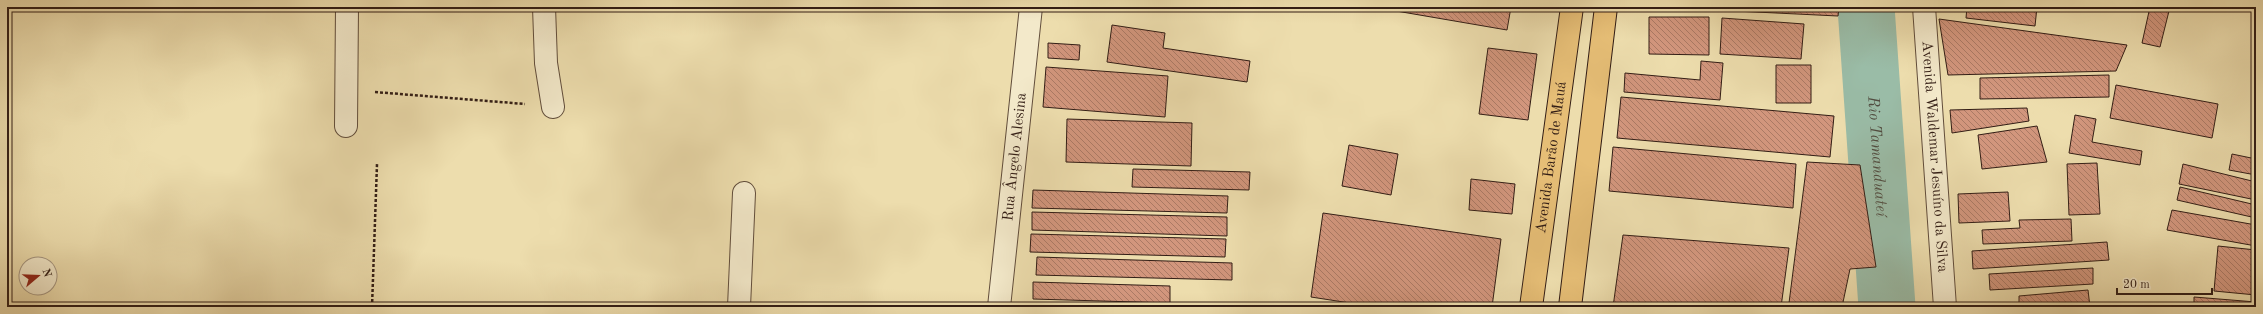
<svg xmlns="http://www.w3.org/2000/svg" width="2263" height="314" viewBox="0 0 2263 314" font-family="'Old Standard TT',serif">
  <style>
    .lines { fill: none; stroke-linecap: round; stroke-linejoin: round }
    .river { stroke: #9abca7; stroke-width: 57 }
    .building { fill: url(#building-back-hatch); stroke: #321d15 }
    .street-casing { stroke: #614d3b; stroke-width: 24 }
    .primary-casing { stroke: #321d15; stroke-width: 24 }
    .path { stroke: #321d15; stroke-width: 2.5; stroke-dasharray: 3 2; stroke-linecap: butt }
    .street { stroke: #f3e9ca; stroke-width: 22 }
    .primary { stroke: #e6be76; stroke-width: 22 }
    .labels { text-anchor: middle; dominant-baseline: central; stroke-width: 3; stroke-linejoin: round; paint-order: stroke }
    .street-label { font-size: 15px; fill: #321d15; stroke: #f3e9ca }
    .water-label { font-size: 16px; font-style: italic; fill: #514d41; stroke: #f3e9ca }
  </style>
  <defs>
    <pattern id="building-back-hatch" width="6" height="6" patternUnits="userSpaceOnUse"><rect width="6" height="6" fill="#d2967d"/><path d="M-1 5l2 2M0 0l6 6M5-1l2 2" fill="none" stroke="#ab7a65"/></pattern>
  </defs>
  <rect width="100%" height="100%" fill="#edddad"/>
  <filter id="stains"><feTurbulence type="fractalNoise" baseFrequency=".005" numOctaves="4"/><feColorMatrix values="0 0 0 0 .2 0 0 0 0 .09 0 0 0 0 .02 0 0 0 .5 -.17"/></filter>
  <radialGradient id="worn" r=".72"><stop offset=".6" stop-color="#630" stop-opacity="0"/><stop offset="1" stop-color="#630" stop-opacity=".3"/></radialGradient>
  <g class="lines">
    <!-- river -->
    <path class="river" id="s1" d="M1866,7L1887,307"/>
  </g>
  <!-- building -->
  <path class="building" d="M1373,7H1511L1507,30Z
    M1652,7H1839L1838,16Z
    M1967,7H2037L2035,26L1966,18Z
    M2150,7H2170L2160,47L2142,43Z
    M1649,17H1709V55L1649,54Z
    M1722,18L1804,24L1801,59L1720,54Z
    M1939,19L2127,45L2116,71L1948,75Z
    M1112,25L1165,33L1163,48L1250,61L1247,82L1107,62Z
    M1048,43L1080,45L1079,60L1048,58Z
    M1488,48L1537,54L1528,120L1479,114Z
    M1701,61L1723,63L1720,100L1624,92L1625,73L1700,80Z
    M1776,65H1811V103H1776Z
    M1046,67L1168,76L1165,117L1043,107Z
    M2109,75V97L1980,99V78Z
    M2116,85L2218,104L2212,138L2110,118Z
    M1621,97L1834,116L1830,157L1617,138Z
    M2027,108L2029,121L1952,133L1950,110Z
    M2075,115L2096,119L2092,142L2142,151L2140,165L2069,153Z
    M1067,119L1192,123L1191,166L1066,162Z
    M2037,126L2047,162L1982,169L1978,135Z
    M1349,145L1398,154L1391,195L1342,186Z
    M1613,147L1796,164L1793,208L1609,191Z
    M2232,154L2256,159V175L2229,170Z
    M1807,162L1860,165L1876,267L1850,269L1842,307H1818L1789,303Z
    M2097,163L2100,214L2069,215L2067,164Z
    M2183,164L2256,182V200L2179,184Z
    M1133,169L1250,172L1249,190L1132,187Z
    M1471,179L1515,184L1512,214L1469,210Z
    M2180,187L2256,205V218L2177,200Z
    M1033,190L1228,196L1227,213L1032,208Z
    M2008,192L2010,221L1959,223L1958,194Z
    M2172,210L2256,225V246L2167,230Z
    M1032,212L1227,217V236L1032,230Z
    M1323,213L1501,239L1492,307H1376L1311,297Z
    M2071,219L2072,241L1983,244L1982,230L2020,228L2019,220Z
    M1031,234L1226,239L1225,257L1030,252Z
    M1623,235L1789,248L1781,307H1613Z
    M2107,242L2109,260L1973,269L1972,251Z
    M2218,246L2256,250V295L2214,291Z
    M1037,257L1232,263V280L1036,275Z
    M2093,268V284L1990,290L1989,274Z
    M1033,282L1170,286V303L1033,299Z
    M2088,290L2090,307H2019V296Z
    M2194,297L2256,302V307H2194Z
    M1021,305L1100,307H1021Z"/>
  <g class="lines">
    <defs>
      <g id="street">
        <path d="M544,7L546,63L553,107"/>
        <path id="s2" d="M1924,7L1945,307"/>
        <path d="M346,126L347,7"/>
        <path d="M739,307L744,193"/>
        <path id="s3" d="M999,307L1031,7"/>
      </g>
      <g id="primary">
        <path id="s4" d="M1531,307L1572,7"/>
        <path d="M1570,307L1606,7"/>
      </g>
    </defs>
    <!-- street casing -->
    <use href="#street" class="street-casing"/>
    <!-- primary casing -->
    <use href="#primary" class="primary-casing"/>
    <!-- path -->
    <path class="path" d="M375,92L525,104
      M372,307L377,164"/>
    <!-- street -->
    <use href="#street" class="street"/>
    <!-- primary -->
    <use href="#primary" class="primary"/>
  </g>
  <g class="labels">
    <!-- street labels -->
    <g class="street-label">
      <text stroke="none"><textPath href="#s3" startOffset="151">Rua Ângelo Alesina</textPath></text>
      <text stroke="none"><textPath href="#s4" startOffset="151">Avenida Barão de Mauá</textPath></text>
      <text stroke="none"><textPath href="#s2" startOffset="150">Avenida Waldemar Jesuíno da Silva</textPath></text>
    </g>
    <!-- water labels -->
    <g class="water-label">
      <text stroke="none"><textPath href="#s1" startOffset="150">Rio Tamanduateí</textPath></text>
    </g>
  </g>
  <!-- margin -->
  <rect width="2263" height="314" fill="none" stroke="#edddad" stroke-width="24"/>
  <rect x="8" y="8" width="2247" height="298" fill="none" stroke="#321d15" stroke-width="2"/>
  <rect x="12" y="12" width="2239" height="290" fill="none" stroke="#321d15"/>
  <!-- north arrow -->
  <g transform="translate(38 276) rotate(71)"><circle r="19" fill="#f3e9ca" stroke="#a69782"/>
  <path d="M0-3L7 15L0 10L-7 15Z" fill="#8f2418"/>
  <text y="-6" font-size="11" font-weight="bold" text-anchor="middle" fill="#321d15">N</text>
  </g>
  <!-- scale -->
  <path d="M2117 288v6h95v-6" fill="none" stroke="#321d15" stroke-width="2"/>
  <text x="2123" y="288" font-size="12" fill="#321d15" stroke="#f3e9ca" stroke-width="3" paint-order="stroke">20 m</text>
  <rect width="100%" height="100%" filter="url(#stains)"/>
  <rect width="100%" height="100%" fill="url(#worn)"/>
</svg>
